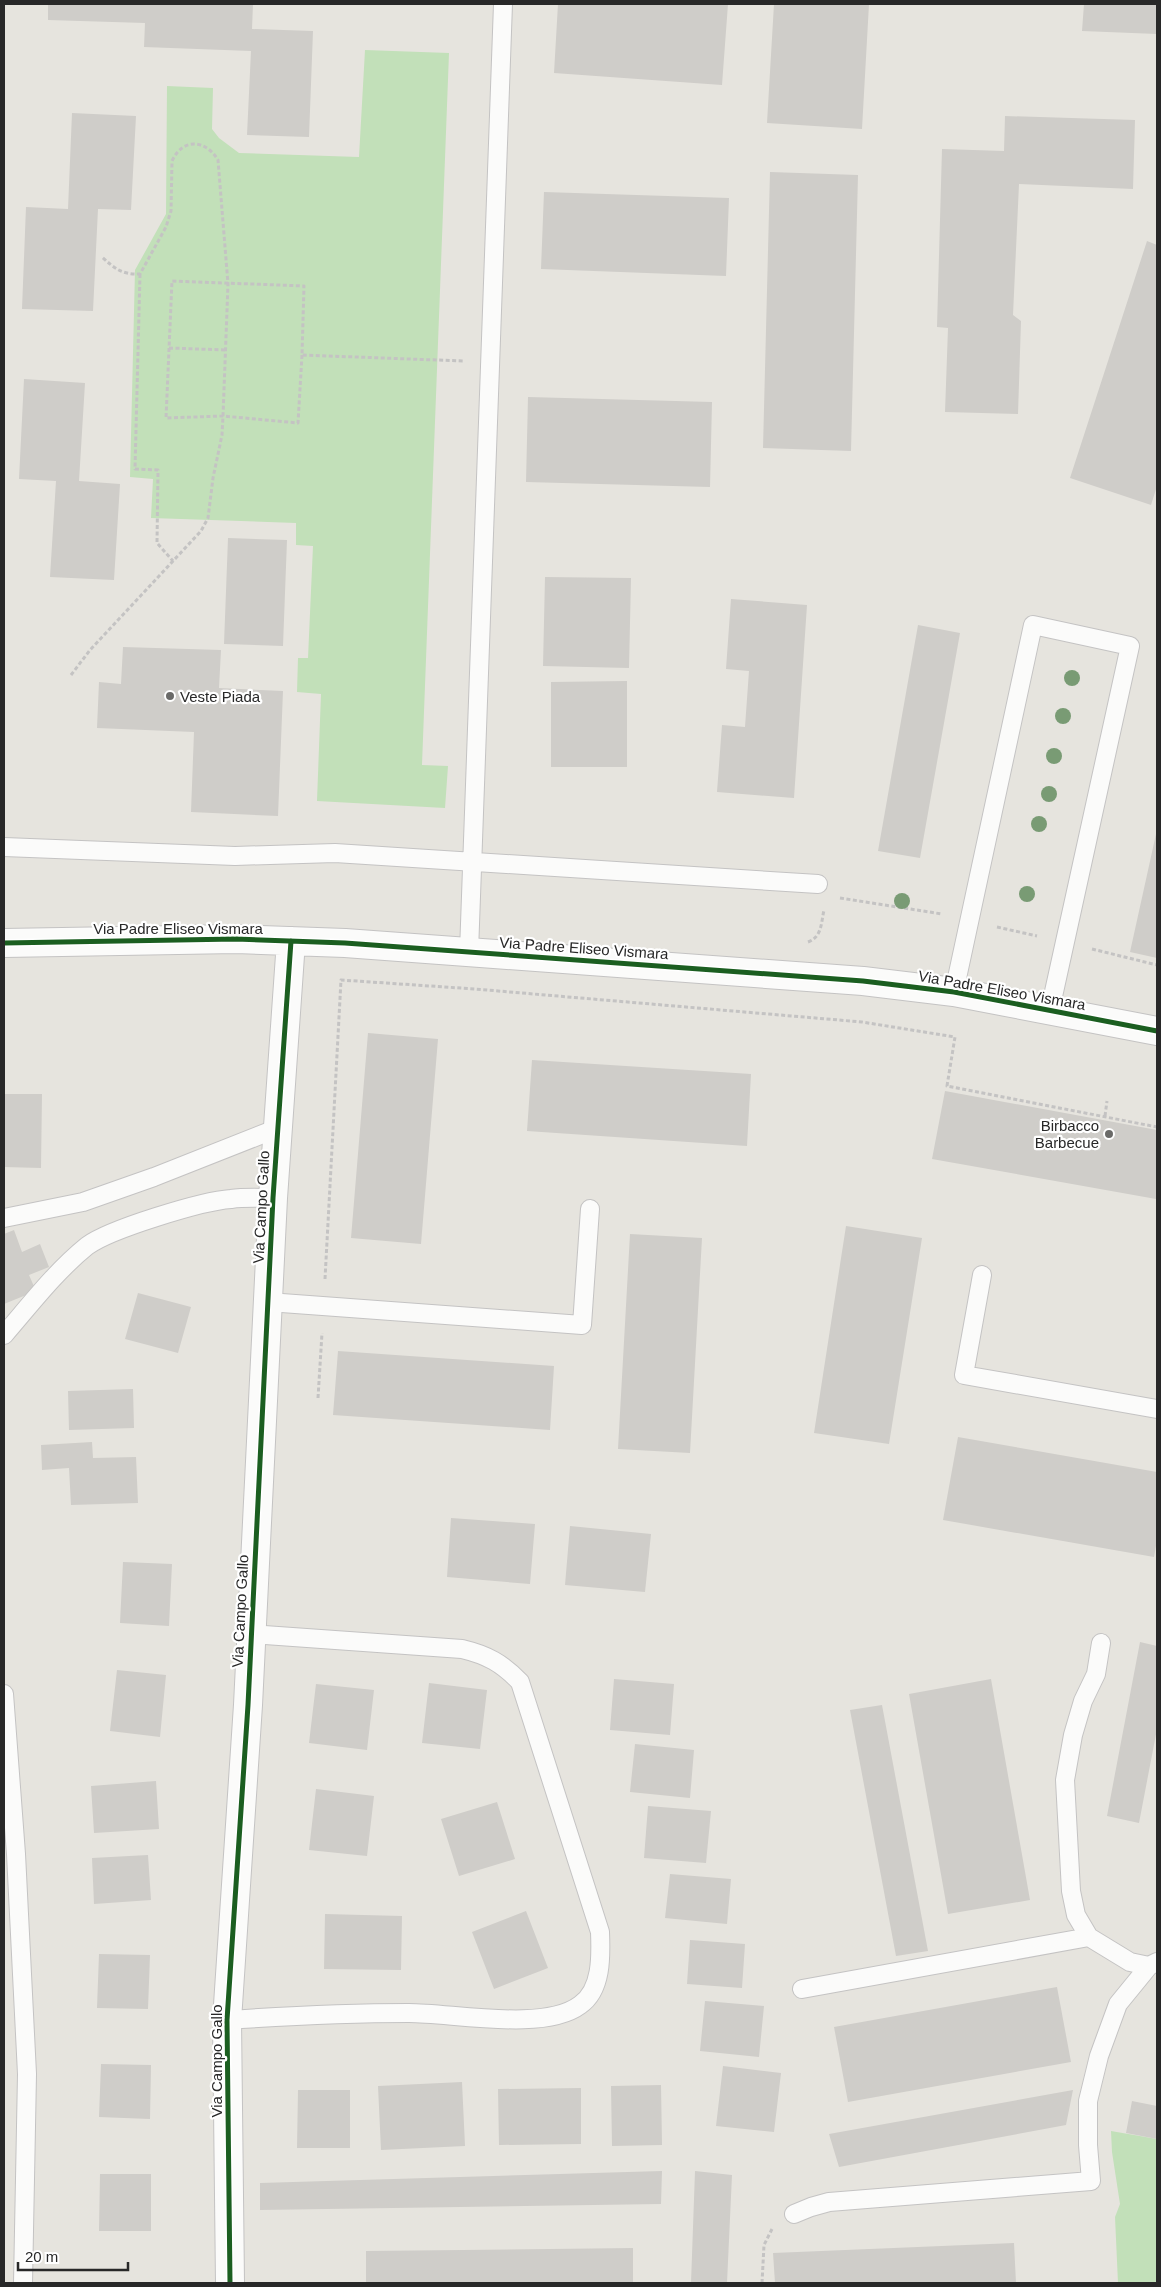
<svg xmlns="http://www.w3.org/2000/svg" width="1161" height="2287" viewBox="0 0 1161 2287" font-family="Helvetica,sans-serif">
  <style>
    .green { fill: #c2e0b9 }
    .building { fill: #cfcdc9 }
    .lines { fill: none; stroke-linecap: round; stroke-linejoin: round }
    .lane-casing { stroke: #c4c3c3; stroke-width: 20 }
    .street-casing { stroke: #c4c3c3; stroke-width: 30 }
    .path { stroke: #c4c3c3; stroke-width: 3; stroke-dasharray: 4 2.5; stroke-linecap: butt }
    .lane { stroke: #fbfbfa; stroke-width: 18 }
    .street { stroke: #fbfbfa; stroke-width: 28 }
    .cycleway-casing { stroke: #fff; stroke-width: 8 }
    .cycleway { stroke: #1b5e20; stroke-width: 5 }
    .tree { fill: #799b74 }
    .poi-dot { fill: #6a6a68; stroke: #fff; stroke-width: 2 }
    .labels { text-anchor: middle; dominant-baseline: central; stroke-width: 4.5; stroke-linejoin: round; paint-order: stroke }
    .poi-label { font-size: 15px; fill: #282828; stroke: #fff; text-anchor: start }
    .street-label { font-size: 15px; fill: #282828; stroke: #fff }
  </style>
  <rect width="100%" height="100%" fill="#e6e4de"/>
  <!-- green -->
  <path class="green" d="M365,50L449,53L422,765L448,766L445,808L317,801L321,694L297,692L298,658H308L313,546L296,545V523L151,518L153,479L130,477L135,270L166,214L167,86L213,88L212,129L219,138L239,153L359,157Z
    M1111,2131L1157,2139V2283H1118L1115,2217L1120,2204L1112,2152Z"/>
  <!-- building -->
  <path class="building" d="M48,4H253L252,29L313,31L309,137L247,135L251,51L144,47L145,23L48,20Z
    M558,4H728L722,85L554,73Z
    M774,4H869L862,129L767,123Z
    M1084,4H1157V34L1082,31Z
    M72,113L136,116L131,210L98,209L93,311L22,309L26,207L68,209Z
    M1005,116L1135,120L1133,189L1019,184L1013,315L1021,321L1018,414L945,412L948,328L937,327L942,149L1004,151Z
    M770,172L858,175L851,451L763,448Z
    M544,192L729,198L726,276L541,269Z
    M1147,241L1157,245V486L1151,505L1070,478Z
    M24,379L85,383L79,481L120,484L114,580L50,577L56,481L19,479Z
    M528,397L712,402L710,487L526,482Z
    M228,538L287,540L283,646L224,644Z
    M545,577L631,578L629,668L543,666Z
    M731,599L807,605L794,798L717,792L722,725L745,727L749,671L726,669Z
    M918,625L960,633L920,858L878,851Z
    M123,647L221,650L219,688L283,691L278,816L191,812L194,732L97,728L99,682L121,684Z
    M627,681V767H551V682Z
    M1156,834L1157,835V958L1130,952Z
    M368,1033L438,1039L421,1244L351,1238Z
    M532,1060L751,1074L747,1146L527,1131Z
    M945,1091L1157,1130L1156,1199L932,1159Z
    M4,1094H42L41,1168L4,1167Z
    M846,1226L922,1238L889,1444L814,1433Z
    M14,1230L22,1252L40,1244L49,1267L29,1275L36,1291L4,1304V1234Z
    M630,1234L702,1238L690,1453L618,1449Z
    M138,1293L191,1307L178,1353L125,1339Z
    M338,1351L554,1366L550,1430L333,1415Z
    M133,1389L134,1428L69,1430L68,1391Z
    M958,1437L1157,1472V1540L1154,1557L943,1520Z
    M92,1442L93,1458L136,1457L138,1503L71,1505L69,1468L42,1470L41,1445Z
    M451,1518L535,1524L530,1584L447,1577Z
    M570,1526L651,1534L645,1592L565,1585Z
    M123,1562L172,1564L169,1626L120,1623Z
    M1140,1642L1157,1646V1729L1139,1823L1107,1816Z
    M117,1670L166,1675L160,1737L110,1731Z
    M614,1679L674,1684L670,1735L610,1730Z
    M991,1679L1030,1900L948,1914L909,1694Z
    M429,1683L487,1690L480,1749L422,1743Z
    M316,1684L374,1690L367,1750L309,1743Z
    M882,1705L928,1951L896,1956L850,1710Z
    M635,1744L694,1750L690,1798L630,1792Z
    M156,1781L159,1829L94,1833L91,1786Z
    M316,1789L374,1796L367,1856L309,1850Z
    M497,1802L515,1859L459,1876L441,1819Z
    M648,1806L711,1811L706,1863L644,1858Z
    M148,1855L151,1900L94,1904L92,1858Z
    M670,1874L731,1879L727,1924L665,1918Z
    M526,1911L548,1968L494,1989L472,1932Z
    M325,1914L402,1916L401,1970L324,1969Z
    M690,1940L745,1944L742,1988L687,1984Z
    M99,1954L150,1955L148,2009L97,2008Z
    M1057,1987L1071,2062L848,2102L834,2027Z
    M705,2001L764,2006L759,2057L700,2051Z
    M101,2064L151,2065L150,2119L99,2117Z
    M723,2066L781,2073L774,2132L716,2126Z
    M462,2082L465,2146L381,2150L378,2086Z
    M661,2085L662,2145L612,2146L611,2086Z
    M581,2088V2144L499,2145L498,2089Z
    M298,2090H350V2148H297Z
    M1073,2090L1066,2125L839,2167L829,2134Z
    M1132,2101L1157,2106V2139L1126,2133Z
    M662,2171L661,2204L260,2210V2183Z
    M695,2171L732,2175L727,2283H691Z
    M100,2174H151V2231H99Z
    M1014,2243L1016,2283H775L773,2253Z
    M633,2248V2283H366V2251Z"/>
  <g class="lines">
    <defs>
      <path id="lane" d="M4,847L235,856L335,853L818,884
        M469,952L503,4
        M954,992L1033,625L1130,646L1050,1010
        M4,1218L83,1202L154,1177L278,1128
        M982,1275L964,1375L1157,1409
        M268,1302L582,1325L590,1209
        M4,1335C30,1305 56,1271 87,1246C110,1229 202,1201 231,1199C245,1197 259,1198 273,1198
        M1101,1643L1096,1674L1083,1701L1073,1735L1065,1780L1071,1891L1076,1915L1089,1937L1130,1962L1149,1966L1157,1962
        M4,1694L16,1854L27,2074L23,2283
        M802,1989L1089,1937
        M227,2020C287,2016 348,2013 409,2013C453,2013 544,2032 580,2005C602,1990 601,1956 600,1932L520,1682C502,1663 487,1655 462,1649L251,1634
        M794,2214L811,2207L829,2202L1091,2181L1088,2145V2101L1099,2056L1118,2004L1149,1966"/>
      <path id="street" d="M4,943L236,939L345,943L863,981L954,992L1157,1031
        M230,2283L227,2020L248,1705L273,1198L291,941"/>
    </defs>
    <!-- lane casing -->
    <use href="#lane" class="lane-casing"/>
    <!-- street casing -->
    <use href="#street" class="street-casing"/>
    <!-- path -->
    <path class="path" d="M140,274L135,469L158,470L157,543L173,561
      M169,348L226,350
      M302,355L298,423L223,416L166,418L172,281L304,286L302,355L463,361
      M71,675L90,650L201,531L208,518L213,478L222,435L223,416L228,284L218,160C206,140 183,137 172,161L171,211L166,227L140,274C122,275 114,268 102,257
      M840,898L942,914
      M997,927L1037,936
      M808,942C822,937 821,923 824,910
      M1092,949L1157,965
      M1105,1116L1107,1101
      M325,1279L341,980L475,989L862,1022L955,1037L947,1086L1157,1127
      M318,1398L322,1333
      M762,2283L764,2245L772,2229"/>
    <!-- lane -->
    <use href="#lane" class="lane"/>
    <!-- street -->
    <use href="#street" class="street"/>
    <defs>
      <path id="cycleway" d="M4,943L236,939L345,943L863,981L954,992L1157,1031
        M230,2283L227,2020L248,1705L273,1198L291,941"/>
    </defs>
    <!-- cycleway casing -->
    <use href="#cycleway" class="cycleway-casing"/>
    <!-- cycleway -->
    <use href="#cycleway" class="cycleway"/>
  </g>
  <!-- trees -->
  <g class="tree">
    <circle cx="1072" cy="678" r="8"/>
    <circle cx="1063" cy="716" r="8"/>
    <circle cx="1054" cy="756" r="8"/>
    <circle cx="1049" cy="794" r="8"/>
    <circle cx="1039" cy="824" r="8"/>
    <circle cx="1027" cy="894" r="8"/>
    <circle cx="902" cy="901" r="8"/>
  </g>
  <!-- markers -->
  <g class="poi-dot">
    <circle cx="170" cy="696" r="5"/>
    <circle cx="1109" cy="1134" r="5"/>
  </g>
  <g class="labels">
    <!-- poi labels -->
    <g class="poi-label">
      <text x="180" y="696">Veste Piada</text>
      <text x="1099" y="1125" text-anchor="end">Birbacco<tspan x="1099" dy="17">Barbecue</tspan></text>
    </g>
    <!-- street labels -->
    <g class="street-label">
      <text x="178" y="928">Via Padre Eliseo Vismara</text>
      <text transform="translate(584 948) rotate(4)">Via Padre Eliseo Vismara</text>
      <text transform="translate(1002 990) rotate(10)">Via Padre Eliseo Vismara</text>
      <text transform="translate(261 1207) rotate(-87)">Via Campo Gallo</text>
      <text transform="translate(240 1611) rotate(-87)">Via Campo Gallo</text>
      <text transform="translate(216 2061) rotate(-90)">Via Campo Gallo</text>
    </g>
  </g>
  <!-- border -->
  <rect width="1161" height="2287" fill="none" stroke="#282828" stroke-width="10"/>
  <!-- scale -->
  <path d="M18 2262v8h110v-8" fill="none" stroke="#282828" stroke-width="2.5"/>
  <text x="25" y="2262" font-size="15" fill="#282828" stroke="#ffffff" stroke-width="4" paint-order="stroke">20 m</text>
</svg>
